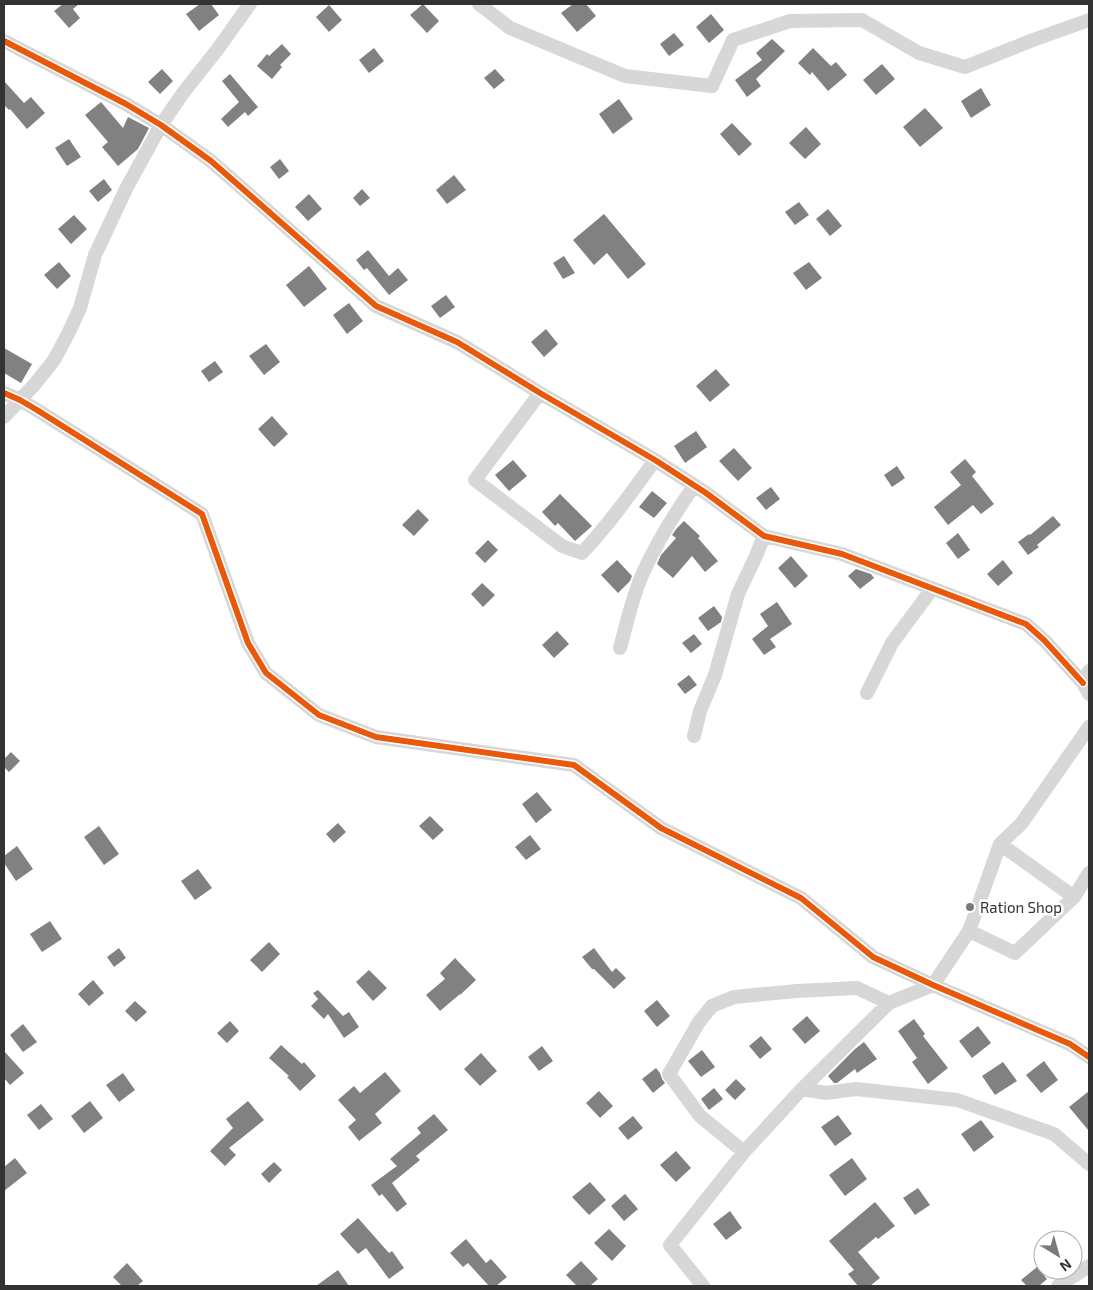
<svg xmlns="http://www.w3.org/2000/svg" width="1093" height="1290" viewBox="0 0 1093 1290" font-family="'Exo 2',sans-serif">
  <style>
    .building { fill: #818181 }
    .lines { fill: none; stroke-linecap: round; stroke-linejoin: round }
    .minor { stroke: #d7d7d7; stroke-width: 14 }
    .cycleway-casing { stroke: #fff; stroke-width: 9 }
    .cycleway { stroke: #e8590c; stroke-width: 6 }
    .poi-dot { fill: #7a7a7a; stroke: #fff; stroke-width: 2 }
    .labels { text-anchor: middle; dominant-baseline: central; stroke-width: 5; stroke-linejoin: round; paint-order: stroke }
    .poi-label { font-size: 15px; fill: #333; stroke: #fff; text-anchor: start }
  </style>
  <rect width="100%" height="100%" fill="#fff"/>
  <!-- building -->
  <path class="building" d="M63,4H79L73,9L80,18L69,28L54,11Z
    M200,4H211L219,15L199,31L186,14Z
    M423,4L439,21L427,33L410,15Z
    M573,4H586L596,16L577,32L561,13Z
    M329,5L342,20L329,32L316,17Z
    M711,14L724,30L709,43L696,27Z
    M674,33L684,45L669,56L660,44Z
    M772,39L785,51L756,79L761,86L747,97L735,80L762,60L756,53Z
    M282,44L291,54L280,65L282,67L272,79L257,66L267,54L269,56Z
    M374,48L384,61L369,73L359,60Z
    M813,48L831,66L836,62L847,75L828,91L812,72L810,75L798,63Z
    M882,64L895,79L876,95L863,80Z
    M162,69L173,81L160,94L148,82Z
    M495,69L505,80L494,89L484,78Z
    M230,74L258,107L248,116L245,112L228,127L221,119L239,102L222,81Z
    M4,81L24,103L31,97L45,113L27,129L10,109L9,110L4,105Z
    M981,88L991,105L971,118L961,101Z
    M619,99L633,119L613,134L599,114Z
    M101,102L123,128L128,117L149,128L138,149L118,166L102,147L108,142L85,115Z
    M925,108L943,128L920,147L903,127Z
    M732,123L752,144L739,156L720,134Z
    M806,127L821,144L805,159L789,143Z
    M69,139L81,157L67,166L55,148Z
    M280,159L289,171L279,179L270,167Z
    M454,175L466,190L447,204L436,190Z
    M104,179L112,190L98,202L89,191Z
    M362,189L370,198L360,206L353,198Z
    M309,194L322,209L308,221L295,207Z
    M799,202L809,215L795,225L785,212Z
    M828,209L842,226L830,236L816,219Z
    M604,214L646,264L628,279L607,253L594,265L573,240Z
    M74,215L87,229L71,244L58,229Z
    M368,250L389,276L398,268L408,280L389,295L367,268L364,270L356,260Z
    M564,256L575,273L563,279L553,263Z
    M59,262L71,276L57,289L44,275Z
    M809,262L822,278L806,290L793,273Z
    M309,266L327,289L304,307L286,285Z
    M446,295L455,307L440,318L431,306Z
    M349,303L363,321L347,334L333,315Z
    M546,329L558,344L544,357L531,342Z
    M266,344L280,362L264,375L249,356Z
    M4,348L32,364L21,383L4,373Z
    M215,361L223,372L209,382L201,371Z
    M716,369L730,385L710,402L696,386Z
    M272,416L288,434L274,447L258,429Z
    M696,431L707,447L685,463L674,446Z
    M734,448L752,468L738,481L719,461Z
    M965,459L976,472L972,476L994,504L981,514L973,505L948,525L934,507L961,485L950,472Z
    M513,460L527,476L509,491L495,475Z
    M897,466L905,478L892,487L884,475Z
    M771,487L780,499L766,510L756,498Z
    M652,491L667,503L654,518L639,507Z
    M560,494L592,526L575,541L558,523L555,526L542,512Z
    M418,509L429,520L414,536L402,525Z
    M1053,516L1061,525L1037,545L1039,547L1028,555L1018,542L1029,534L1030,535Z
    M684,521L700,536L698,538L718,561L705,572L692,556L673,578L657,564L661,555L676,538L672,535L677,528Z
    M958,533L970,550L958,559L946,543Z
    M488,540L498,550L485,563L475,553Z
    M791,556L808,576L795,588L778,568Z
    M617,560L632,576L630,581L618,593L601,575Z
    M1003,560L1013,573L998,586L987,574Z
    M856,569L871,574L874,578L860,589L848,576Z
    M482,583L495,595L483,607L471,594Z
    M777,602L792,624L770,639L776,647L764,655L752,639L768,626L760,614Z
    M714,606L722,617L721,622L708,631L698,618Z
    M557,631L569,644L554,658L542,645Z
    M694,634L702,644L691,653L682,643Z
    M689,675L697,685L685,694L677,684Z
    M11,752L20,761L9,772L4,767V759Z
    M537,792L552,810L536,823L522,804Z
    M430,816L444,830L433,840L419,826Z
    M338,823L346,832L334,843L326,834Z
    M99,826L119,854L104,865L84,837Z
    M530,835L541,849L526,860L515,847Z
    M17,846L33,869L16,881L4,863V856Z
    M198,869L212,888L195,900L181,881Z
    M50,921L62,939L42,952L30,934Z
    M269,942L280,954L262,972L250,960Z
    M119,948L126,958L114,967L107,957Z
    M594,948L612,972L616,968L626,978L614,989L594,969H592L582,957Z
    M455,958L476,980L460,995V994L440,1011L426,995L445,979L440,973Z
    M369,970L387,988L373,1001L356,982Z
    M93,980L104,993L89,1006L78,994Z
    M318,990L343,1016L349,1012L359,1027L344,1038L328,1014L324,1019L311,1006L318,999L313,993Z
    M657,1000L670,1016L657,1027L644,1011Z
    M135,1001L147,1012L136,1022L125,1011Z
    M807,1016L820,1031L805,1044L792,1029Z
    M914,1019L925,1034L923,1036L948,1068L928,1084L912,1062L917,1058L898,1031Z
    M230,1021L239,1031L227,1043L217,1033Z
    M23,1024L37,1042L23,1052L10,1035Z
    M978,1026L991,1043L972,1058L959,1041Z
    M761,1036L772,1049L760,1059L749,1046Z
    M864,1042L877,1059L857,1073L855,1069L837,1083H834L828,1076L855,1049Z
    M281,1045L302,1064L304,1062L316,1076L300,1091L287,1077L289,1076L269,1058Z
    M542,1046L553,1061L539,1071L528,1057Z
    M702,1050L715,1067L701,1077L688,1061Z
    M4,1051L24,1073L10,1085L4,1078Z
    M481,1053L497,1071L480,1086L464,1069Z
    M1044,1061L1058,1080L1041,1093L1026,1075Z
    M1003,1062L1017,1081L995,1095L982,1076Z
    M656,1068L660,1073L662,1079L665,1083L653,1093L642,1079Z
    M385,1072L401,1091L375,1114L382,1123L359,1141L348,1127L356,1120L338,1100L354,1086L360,1093Z
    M123,1073L135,1090L119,1102L106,1085Z
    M736,1079L746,1089L735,1100L725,1090Z
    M714,1088L723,1099L709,1110L701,1099Z
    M599,1091L613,1106L600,1118L586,1103Z
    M1089,1091V1131L1069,1107Z
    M90,1101L103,1118L84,1133L71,1116Z
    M248,1101L264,1120L229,1148L236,1155L225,1166L210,1151L233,1128L226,1119Z
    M41,1104L53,1119L39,1130L27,1115Z
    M434,1114L448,1130L416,1156L420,1160L392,1183L407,1204L397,1212L382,1194L379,1196L371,1185L397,1166L390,1159L421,1133L417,1128Z
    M838,1115L852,1134L835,1146L821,1127Z
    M633,1116L643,1128L628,1140L618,1128Z
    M981,1120L994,1137L974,1152L961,1134Z
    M676,1151L691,1168L676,1182L660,1165Z
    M15,1158L27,1173L4,1191V1167Z
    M852,1158L867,1179L845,1196L829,1175Z
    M274,1162L282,1170L269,1183L261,1174Z
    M590,1182L606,1200L589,1215L572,1197Z
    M918,1188L930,1205L915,1215L903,1198Z
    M625,1194L638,1209L624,1221L611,1206Z
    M875,1202L895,1226L878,1239L876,1237L858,1252L880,1278L870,1286H858L848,1274L854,1270L829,1241Z
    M730,1211L742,1228L726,1240L713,1224Z
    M358,1218L389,1253L392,1251L404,1268L389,1279L366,1248L358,1254L340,1234Z
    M609,1229L626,1246L612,1261L594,1243Z
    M466,1239L486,1263L491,1259L507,1277L496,1286H489L468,1263L463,1267L450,1253Z
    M581,1261L598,1279L590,1286H577L566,1275Z
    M127,1263L143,1281L137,1286H122L113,1277Z
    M1037,1267L1047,1279L1039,1286H1027L1021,1280Z
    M338,1270L349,1286H316Z"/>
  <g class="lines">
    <!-- minor -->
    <path class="minor" d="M479,4L510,28L625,76L712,86L733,40L790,21L862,20L919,53L965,67L1033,40L1089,20
      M4,41L126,104L161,125L211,161L376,306L457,342L540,393L655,460L706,493L764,536L842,554L1026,624L1044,640L1083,683
      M4,393L20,400L37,410L202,514L248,643L266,673L319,715L376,737L574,765L661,828L801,898L873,957L933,985L1070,1044L1089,1057
      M540,393L475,480L562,546L582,553C609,524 632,492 655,460
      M4,417L35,384L54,360L68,334L80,308L95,255L126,189L161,125L183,93L217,50L250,4
      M620,648C627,623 632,597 643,573C657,542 675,513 694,486
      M1089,671L1083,683L1089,694
      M867,693L892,643L932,589
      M694,736L700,711L715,675L738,594L756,556L764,536
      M1000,844L1074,897
      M969,931L1015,953L1074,897L1089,873
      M802,1089L826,1093L856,1089L957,1100L1054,1134L1089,1164
      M744,1152L700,1116L669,1074L699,1022L712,1006L734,997L797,991L857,988L889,1003
      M703,1286L670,1245L744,1152L802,1089L889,1003L933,985L969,931L1000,844L1021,824L1089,727
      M1058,1286L1089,1266"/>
    <defs>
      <path id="cycleway" d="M4,41L126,104L161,125L211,161L376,306L457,342L540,393L655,460L706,493L764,536L842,554L1026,624L1044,640L1083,683
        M4,393L20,400L37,410L202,514L248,643L266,673L319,715L376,737L574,765L661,828L801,898L873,957L933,985L1070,1044L1089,1057"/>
    </defs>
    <!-- cycleway casing -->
    <use href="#cycleway" class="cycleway-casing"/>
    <!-- cycleway -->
    <use href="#cycleway" class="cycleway"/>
  </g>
  <!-- markers -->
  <circle class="poi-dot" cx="970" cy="907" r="5"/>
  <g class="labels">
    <!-- poi labels -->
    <g class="poi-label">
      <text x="980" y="907">Ration Shop</text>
    </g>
  </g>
  <!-- border -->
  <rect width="1093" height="1290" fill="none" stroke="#333333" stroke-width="10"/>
  <!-- north arrow -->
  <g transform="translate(1058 1255) rotate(143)"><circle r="24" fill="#ffffff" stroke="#adadad"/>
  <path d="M0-4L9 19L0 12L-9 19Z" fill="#7a7a7a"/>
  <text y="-8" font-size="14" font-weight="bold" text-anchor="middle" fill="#333333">N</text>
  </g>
</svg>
